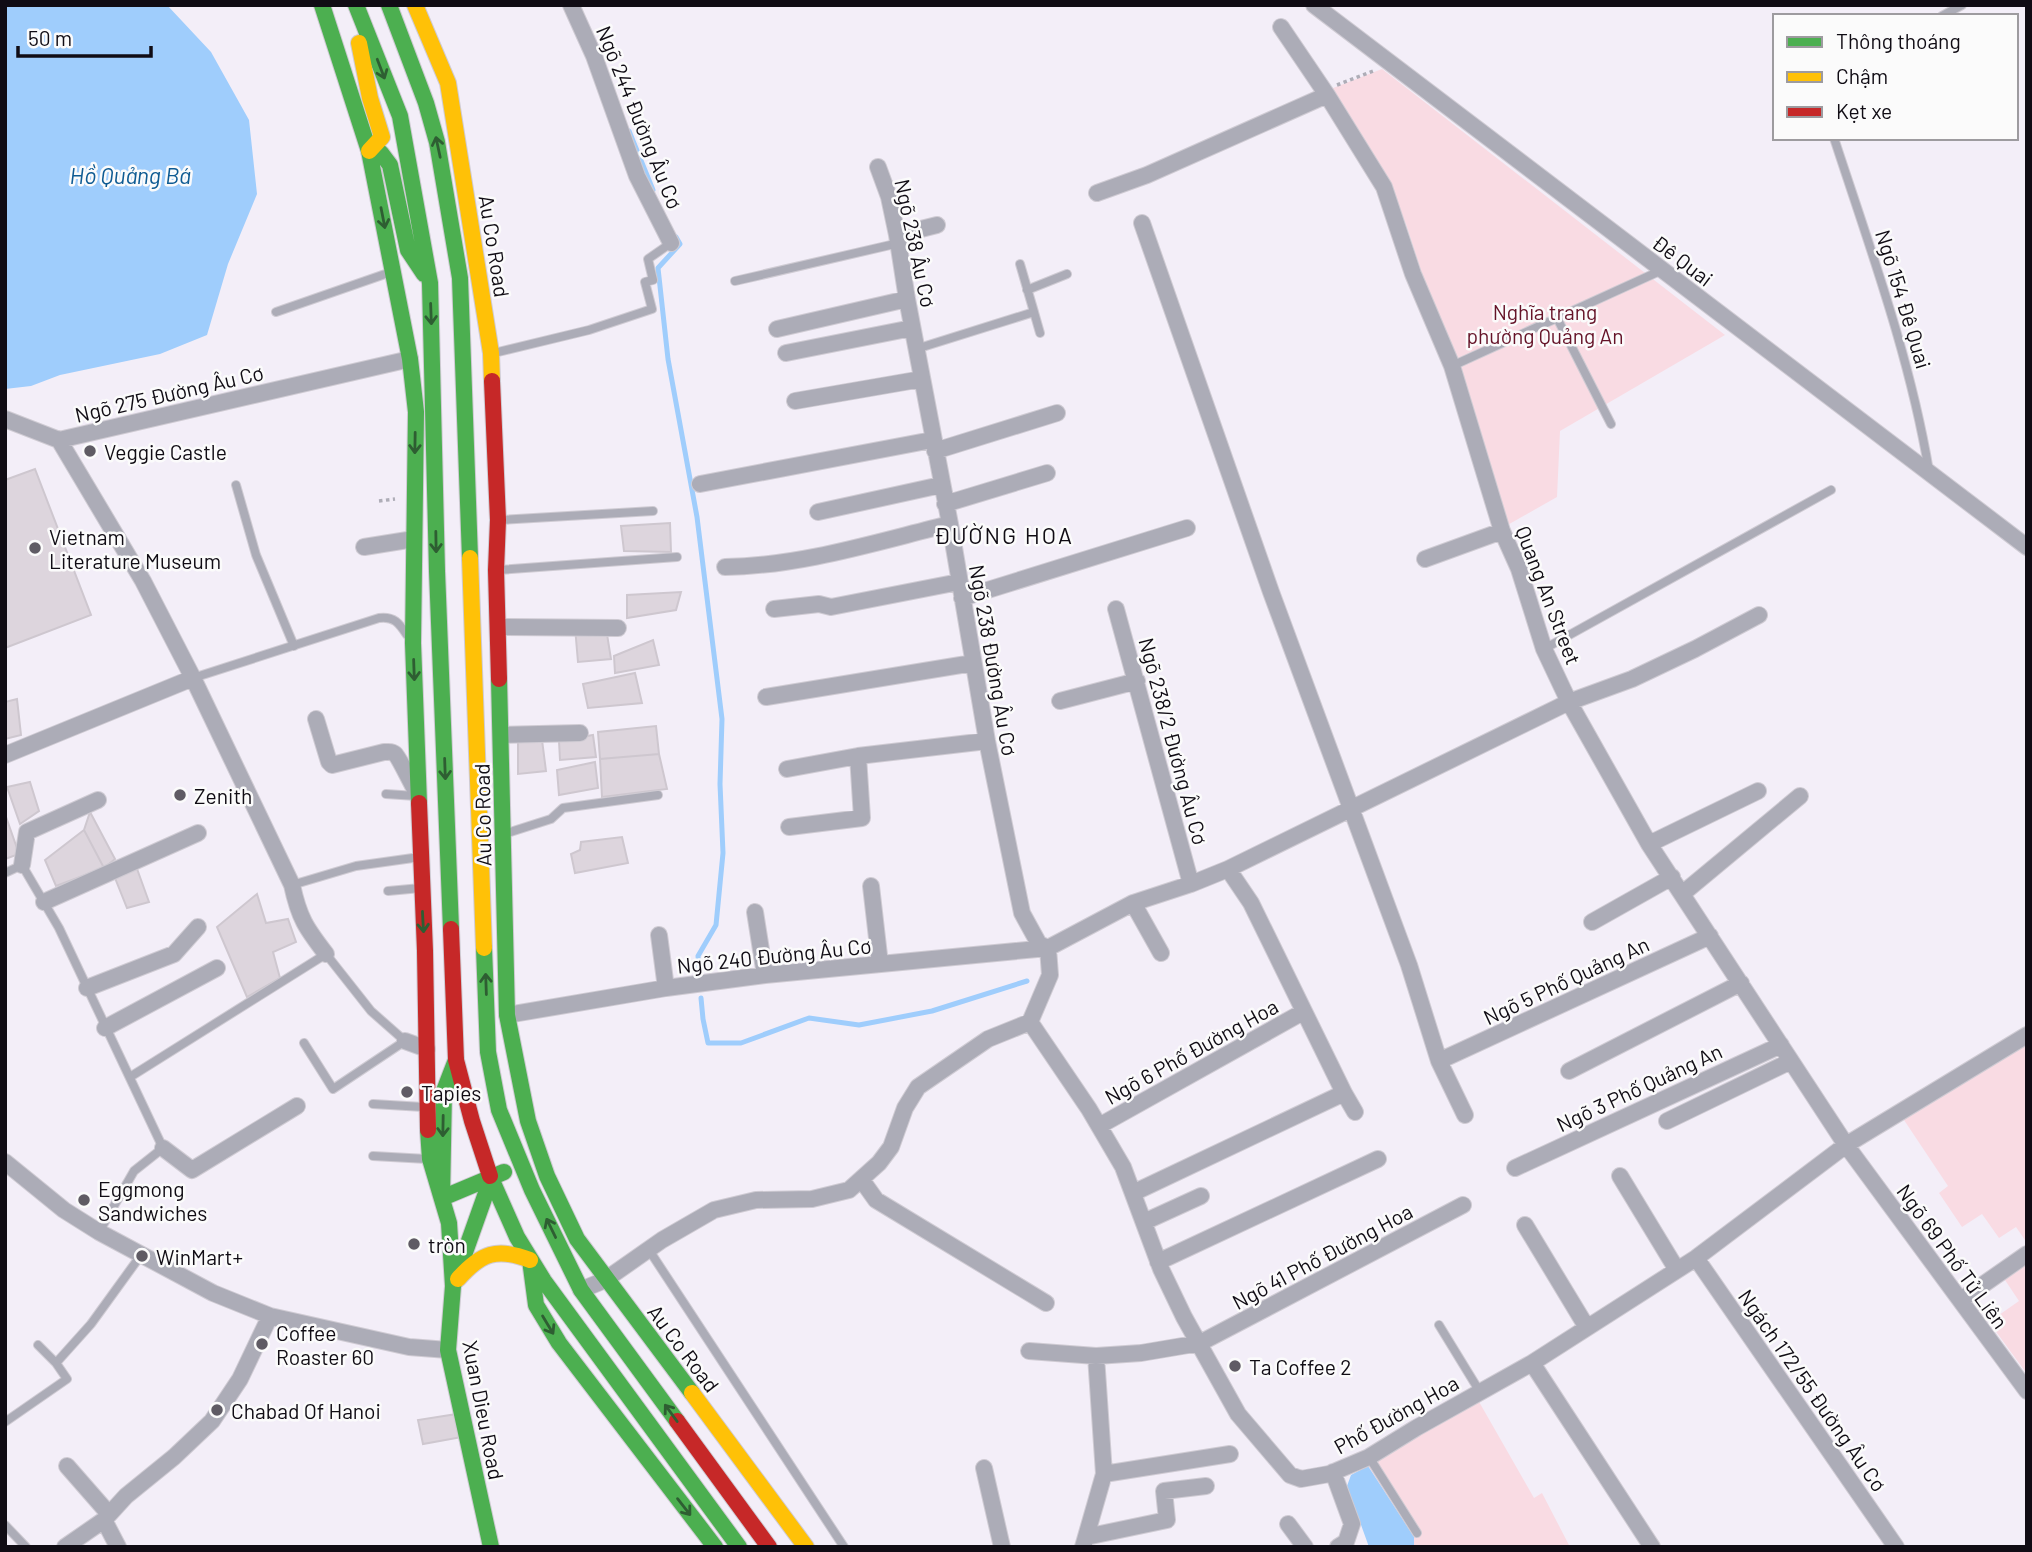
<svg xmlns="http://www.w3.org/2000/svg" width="2032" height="1552" viewBox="0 0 2032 1552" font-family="Barlow,sans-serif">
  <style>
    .green { fill: #f9dbe3 }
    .water { fill: #9fcdfc }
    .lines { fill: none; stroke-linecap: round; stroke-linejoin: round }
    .stream { stroke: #9fcdfc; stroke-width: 5 }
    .building { fill: #ddd5dd; stroke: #cec7cf; stroke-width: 2 }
    .lane-casing { stroke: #cfcbd3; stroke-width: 10 }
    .street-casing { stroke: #cfcbd3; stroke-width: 18 }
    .fast-casing { stroke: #cfcbd3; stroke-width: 18 }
    .slow-casing { stroke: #cfcbd3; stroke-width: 18 }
    .jam-casing { stroke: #cfcbd3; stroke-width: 18 }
    .path { stroke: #aeadb7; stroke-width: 3.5; stroke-dasharray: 3.5 3.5; stroke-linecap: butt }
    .lane { stroke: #acacb7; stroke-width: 8 }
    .street { stroke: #acacb7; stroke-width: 16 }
    .fast { stroke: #4caf50; stroke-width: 16 }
    .slow { stroke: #ffc107; stroke-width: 16 }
    .jam { stroke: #c62828; stroke-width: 16 }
    .oneway { stroke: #2e5e32 }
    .poi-dot { fill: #5f5b64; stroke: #fbfbfb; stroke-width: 2.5 }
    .labels { text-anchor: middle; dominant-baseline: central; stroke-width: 5; stroke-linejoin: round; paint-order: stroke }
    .street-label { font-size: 21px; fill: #100c14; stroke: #fbfbfb }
    .park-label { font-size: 21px; fill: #651328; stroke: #fbfbfb }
    .poi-label { font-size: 21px; fill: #100c14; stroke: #fbfbfb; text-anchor: start }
    .water-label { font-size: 23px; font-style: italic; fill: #0e5b93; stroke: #fbfbfb }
    .neighbourhood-label { font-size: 23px; letter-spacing: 2px; fill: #100c14; stroke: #fbfbfb }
  </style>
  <rect width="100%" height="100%" fill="#f3eef8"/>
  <!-- green -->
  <path class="green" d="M1382,69L1725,335L1560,431L1557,497L1504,527L1406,224L1392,193L1328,90Z
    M2027,1042V1243L2016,1227L1999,1238L1982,1214L1962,1227L1939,1193L1948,1186L1902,1117Z
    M2027,1260V1374L1989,1322L2019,1301L2003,1277Z
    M1478,1400L1534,1498L1542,1493L1570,1547H1414V1537L1368,1466Z"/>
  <!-- water -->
  <path class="water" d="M5,5H167L211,52L249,120L257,194L228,264L207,335L160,354L60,375L31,386L5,389Z
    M1368,1466L1414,1537V1547H1369L1347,1486L1351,1475Z"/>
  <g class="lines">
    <!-- stream -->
    <path class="stream" d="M629,131L653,190
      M676,237L680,244L658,268L668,359L697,517L722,719L720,784L723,853L716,925L698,956L699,969
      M701,998L703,1019L708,1043H741L809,1018L859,1025L932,1011L1027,981"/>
  </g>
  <!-- building -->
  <path class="building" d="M35,469L91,615L5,648V480Z
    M670,523L671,552L624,551L621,526Z
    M681,592L676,610L627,618V595Z
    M575,627L606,628L611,659L578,662Z
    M653,640L659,665L615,673L614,656Z
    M635,673L642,703L588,708L583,684Z
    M17,699L21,735L5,739V702Z
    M656,726L659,754L600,759L598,732Z
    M593,735L596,757L560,760L559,741Z
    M542,740L546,771L518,774V742Z
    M659,754L667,789L602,797L600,759Z
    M595,762L598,788L559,795L557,770Z
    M30,782L39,811L20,824L7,787Z
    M90,812L115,859L104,868L84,830Z
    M5,814L19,854L5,859Z
    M84,830L104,868L56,886L45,860Z
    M622,837L628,863L575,873L571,854L580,850L581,842Z
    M136,866L149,902L127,908L115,878Z
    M257,894L266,923L288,919L296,942L273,952L280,978L247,997L217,927Z
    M457,1414L462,1437L423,1444L418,1420Z"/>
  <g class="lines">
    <defs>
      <path id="lane" d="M1942,16L1962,5
        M1834,138C1870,248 1910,357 1929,471
        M735,281L899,243
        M1027,290L1067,274
        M276,312L391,272
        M1034,312L1040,333
        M1556,316L1611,424
        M916,349L1034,312L1020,264
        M494,353L589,330L652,309L645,282L653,280L648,259L671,243
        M1452,366L1662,270
        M236,485L256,555L294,646
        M501,520L653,511
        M499,570L677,557
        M1544,649L1831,490
        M193,678L379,618C394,616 399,623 407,635
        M386,794L416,796
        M504,834L551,819L563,808L658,795
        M5,873L22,865L59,928L163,1148L134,1171L99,1232
        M292,885L356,866L420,857
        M388,891L421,888
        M130,1077L326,954L371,1011L405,1041L333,1089L304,1043
        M373,1104L423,1107
        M373,1156L427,1159
        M649,1250L844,1547
        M1439,1325L1480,1392
        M56,1363L91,1324L141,1255
        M5,1422L67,1379L56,1363L38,1345
        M1369,1457L1417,1533
        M5,1525L26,1547"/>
      <path id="street" d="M571,5L594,56L637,176L671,243
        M1314,5L2027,547
        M1281,27L1327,95L1384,187L1413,274L1452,366L1502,531L1519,569L1544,649L1569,702L1649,844L1846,1145L2027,1391
        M1097,193L1147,175L1327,95
        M1142,223L1271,592L1409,965L1439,1061L1465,1115
        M897,235L937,225
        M777,329L907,299
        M786,353L912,328
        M795,401L922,379
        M5,419L59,440
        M59,440L143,581L193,678L292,885C299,918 306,928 326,954
        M59,440L410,359
        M935,451L1057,413
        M700,484L932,440
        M945,504L1047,473
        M818,512L941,485
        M364,547L414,539
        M1425,559L1502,531
        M725,567C801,566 876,542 950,524
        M962,598L1187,528
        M774,609L819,604L831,607L959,582
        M1116,609L1191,884
        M498,627L618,628
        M766,697L973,663
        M1060,701L1137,681
        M316,719L329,762L332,765L384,752C389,752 392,751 395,754C399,757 413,787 418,795
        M501,735L580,733
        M5,755L193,678
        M787,769L858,756L987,741
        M789,827L862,818L858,756
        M1649,844L1758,791
        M22,865L27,832L98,800
        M871,886L880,964
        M1682,894L1800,796
        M44,902L198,833
        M1133,903L1161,953
        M755,912L765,975
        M1592,922L1672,877
        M659,935L666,988
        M87,988L174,954L198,927
        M507,1015L666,988L765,975L1048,948L1133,903L1191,884L1228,869L1569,702L1632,679L1695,649L1759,615
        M1030,1022L1089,1109L1123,1167L1161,1269L1184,1317L1238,1414L1290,1475L1301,1479L1329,1474L1369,1457L1416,1428L1532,1363L1696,1258L1846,1145L2027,1035
        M105,1028L217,968
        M405,1041L427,1049
        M1439,1061L1710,936
        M1569,1071L1741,983
        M1344,1093L1355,1112
        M1667,1121L1791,1061
        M1099,1126L1303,1012
        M163,1148L192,1170L297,1106
        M5,1162L64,1210L99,1232L213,1293L270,1316L409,1347L448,1350
        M1515,1168L1781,1045
        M1620,1176L1677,1270
        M861,1179L876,1200L1046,1303
        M1133,1193L1344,1093L1251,903L1228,869
        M1144,1222L1201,1196
        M1525,1225L1586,1326
        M1696,1258L1896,1547
        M1158,1262L1378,1159
        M581,1290L605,1280L662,1240L714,1210L756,1200L812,1199L849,1190L879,1163L891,1147L905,1108L918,1087L988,1039L1030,1022L1050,975L1048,948L1039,944L1022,913L987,741L950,524L907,299L897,235L889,197L878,167
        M1961,1300L2027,1254
        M1029,1351L1096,1356L1141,1353L1200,1343L1463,1205
        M1532,1363L1652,1547
        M67,1466L109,1514
        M984,1468L1002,1547
        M1333,1472L1352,1524L1346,1542L1338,1547
        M1104,1474L1230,1454
        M104,1520L118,1547
        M1288,1524L1305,1547
        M1086,1537L1167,1520L1164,1491L1206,1486
        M65,1547L104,1520L126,1496L174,1457L212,1421L240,1379L270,1316
        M1083,1547L1104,1474L1096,1356"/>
      <path id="fast" d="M322,5L369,151L410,359L416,412L413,643L419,803
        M356,5L400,116L430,283L437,571L451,929
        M389,5L426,103L437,142L460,278L470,558
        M369,151L381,153L390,165L408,250L424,274
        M499,679L507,1015L528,1121L547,1176L577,1239L692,1393
        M484,948L488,1052L499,1110L532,1190L581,1290L677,1421
        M456,1060L444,1091L442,1198L504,1172
        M428,1130L430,1159L449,1223L453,1286L448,1350L491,1547
        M490,1176L517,1237L544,1281L739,1547
        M530,1260L536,1305L559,1343L715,1547
        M453,1286L491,1179"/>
      <path id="slow" d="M415,5L448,83L491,353L492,381
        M359,43L370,98L382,137L369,151
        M470,558L484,948
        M458,1279C481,1253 497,1247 530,1260
        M692,1393L806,1547"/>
      <path id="jam" d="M492,381L498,520L496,570L499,679
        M419,803L425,951L428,1130
        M451,929L456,1060L472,1121L490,1176
        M677,1421L769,1547"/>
    </defs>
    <!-- lane casing -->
    <use href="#lane" class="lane-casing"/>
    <!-- street casing -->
    <use href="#street" class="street-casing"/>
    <!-- fast casing -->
    <use href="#fast" class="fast-casing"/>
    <!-- slow casing -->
    <use href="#slow" class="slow-casing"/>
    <!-- jam casing -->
    <use href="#jam" class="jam-casing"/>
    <!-- path -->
    <path class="path" d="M1337,85L1376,70
      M379,501L395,499"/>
    <!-- lane -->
    <use href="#lane" class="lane"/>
    <!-- street -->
    <use href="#street" class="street"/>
    <!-- fast -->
    <use href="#fast" class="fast"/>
    <!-- slow -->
    <use href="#slow" class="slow"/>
    <!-- jam -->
    <use href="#jam" class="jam"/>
  </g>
  <!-- one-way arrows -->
  <defs><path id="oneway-shaft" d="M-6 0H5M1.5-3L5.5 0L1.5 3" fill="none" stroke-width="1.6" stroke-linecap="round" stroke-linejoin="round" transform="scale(1.75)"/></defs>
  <g class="oneway">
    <use href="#oneway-shaft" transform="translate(381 69) rotate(69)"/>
    <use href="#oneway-shaft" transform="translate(438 147) rotate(-102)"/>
    <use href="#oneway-shaft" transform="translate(383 218) rotate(79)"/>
    <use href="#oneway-shaft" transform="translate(431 314) rotate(88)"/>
    <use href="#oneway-shaft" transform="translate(415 443) rotate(91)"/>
    <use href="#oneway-shaft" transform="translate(436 542) rotate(89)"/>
    <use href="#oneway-shaft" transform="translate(414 670) rotate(88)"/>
    <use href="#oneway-shaft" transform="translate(445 769) rotate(88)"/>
    <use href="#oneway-shaft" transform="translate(423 922) rotate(87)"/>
    <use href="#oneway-shaft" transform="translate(486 984) rotate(-92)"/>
    <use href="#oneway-shaft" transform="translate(443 1126) rotate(91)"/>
    <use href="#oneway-shaft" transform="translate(551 1228) rotate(-116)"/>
    <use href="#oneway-shaft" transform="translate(548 1325) rotate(59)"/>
    <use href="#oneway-shaft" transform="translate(671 1413) rotate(-126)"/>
    <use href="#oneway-shaft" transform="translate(684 1507) rotate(52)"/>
  </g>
  <!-- markers -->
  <g class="poi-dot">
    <circle cx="90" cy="451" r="7"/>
    <circle cx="35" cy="548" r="7"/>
    <circle cx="180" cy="795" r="7"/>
    <circle cx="407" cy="1092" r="7"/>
    <circle cx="84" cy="1200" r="7"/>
    <circle cx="414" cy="1244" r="7"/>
    <circle cx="142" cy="1256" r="7"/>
    <circle cx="262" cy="1344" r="7"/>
    <circle cx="1235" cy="1366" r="7"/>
    <circle cx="217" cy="1410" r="7"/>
  </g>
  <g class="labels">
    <!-- street labels -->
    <g class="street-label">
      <text transform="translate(640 117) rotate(68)">Ngõ 244 Đường Âu Cơ</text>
      <text transform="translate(916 243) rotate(78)">Ngõ 238 Âu Cơ</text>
      <text transform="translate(495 246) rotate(81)">Au Co Road</text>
      <text transform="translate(1683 260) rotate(37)">Đê Quai</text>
      <text transform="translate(1904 299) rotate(73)">Ngõ 154 Đê Quai</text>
      <text transform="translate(169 393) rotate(-13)">Ngõ 275 Đường Âu Cơ</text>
      <text transform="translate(1549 595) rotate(69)">Quang An Street</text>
      <text transform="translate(994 660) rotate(80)">Ngõ 238 Đường Âu Cơ</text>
      <text transform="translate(1174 741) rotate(75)">Ngõ 238/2 Đường Âu Cơ</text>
      <text transform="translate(482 815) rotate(-91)">Au Co Road</text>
      <text transform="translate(774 955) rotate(-6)">Ngõ 240 Đường Âu Cơ</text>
      <text transform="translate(1566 980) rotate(-25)">Ngõ 5 Phố Quảng An</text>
      <text transform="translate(1191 1051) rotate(-29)">Ngõ 6 Phố Đường Hoa</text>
      <text transform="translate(1639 1087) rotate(-25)">Ngõ 3 Phố Quảng An</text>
      <text transform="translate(1322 1256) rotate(-28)">Ngõ 41 Phố Đường Hoa</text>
      <text transform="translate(1953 1256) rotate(54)">Ngõ 69 Phố Tử Liên</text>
      <text transform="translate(684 1348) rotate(53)">Au Co Road</text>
      <text transform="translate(1813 1390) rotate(55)">Ngách 172/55 Đường Âu Cơ</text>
      <text transform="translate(484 1410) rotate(79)">Xuan Dieu Road</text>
      <text transform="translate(1396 1414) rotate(-29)">Phố Đường Hoa</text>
    </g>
    <!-- park labels -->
    <g class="park-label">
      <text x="1545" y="311">Nghĩa trang<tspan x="1545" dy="24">phường Quảng An</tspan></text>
    </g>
    <!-- poi labels -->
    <g class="poi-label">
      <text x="104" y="451">Veggie Castle</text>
      <text x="49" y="536">Vietnam<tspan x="49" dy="24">Literature Museum</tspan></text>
      <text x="194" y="795">Zenith</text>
      <text x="421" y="1092">Tapies</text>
      <text x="98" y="1188">Eggmong<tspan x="98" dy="24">Sandwiches</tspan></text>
      <text x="428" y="1244">tròn</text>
      <text x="156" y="1256">WinMart+</text>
      <text x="276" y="1332">Coffee<tspan x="276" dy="24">Roaster 60</tspan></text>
      <text x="1249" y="1366">Ta Coffee 2</text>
      <text x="231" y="1410">Chabad Of Hanoi</text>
    </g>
    <!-- water labels -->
    <g class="water-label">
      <text x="130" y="175">Hồ Quảng Bá</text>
    </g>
    <!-- neighbourhood labels -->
    <g class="neighbourhood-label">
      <text x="1004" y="535">ĐƯỜNG HOA</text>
    </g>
  </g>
  <!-- border -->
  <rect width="2032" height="1552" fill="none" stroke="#100c14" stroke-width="14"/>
  <!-- legend -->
  <rect x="1773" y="14" width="245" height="126" fill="#fbfbfb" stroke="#9d9b9f" stroke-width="2"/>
  <rect x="1787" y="37" width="35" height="10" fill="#4caf50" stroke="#9d9b9f" stroke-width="2"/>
  <text x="1836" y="49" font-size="21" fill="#100c14">Thông thoáng</text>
  <rect x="1787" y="72" width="35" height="10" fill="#ffc107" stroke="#9d9b9f" stroke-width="2"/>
  <text x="1836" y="84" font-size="21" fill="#100c14">Chậm</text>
  <rect x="1787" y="107" width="35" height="10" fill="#c62828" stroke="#9d9b9f" stroke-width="2"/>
  <text x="1836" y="119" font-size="21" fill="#100c14">Kẹt xe</text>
  <!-- scale -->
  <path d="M18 46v10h133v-10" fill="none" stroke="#100c14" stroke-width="3.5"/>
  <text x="28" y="46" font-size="21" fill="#100c14" stroke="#fbfbfb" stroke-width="5" paint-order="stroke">50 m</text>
</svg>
